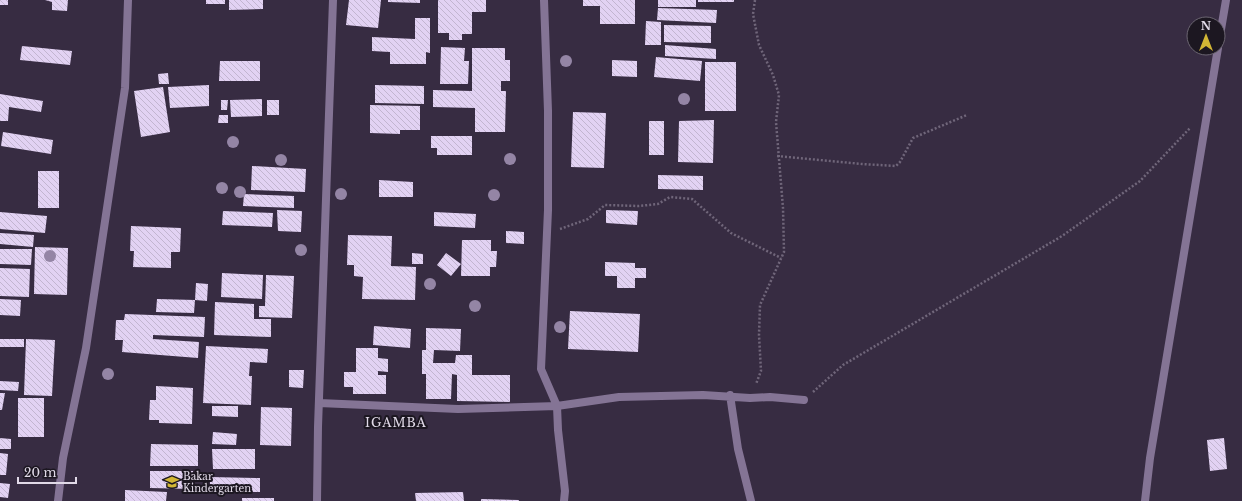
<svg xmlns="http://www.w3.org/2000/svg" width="1242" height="501" viewBox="0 0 1242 501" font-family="'Libre Baskerville',serif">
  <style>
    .building { fill: url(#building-back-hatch) }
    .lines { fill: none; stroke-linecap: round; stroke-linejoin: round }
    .path { stroke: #70667a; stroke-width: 2.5; stroke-dasharray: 2 2; stroke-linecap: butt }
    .street { stroke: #847495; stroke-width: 8 }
    .tree { fill: #9485a5 }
    .labels { text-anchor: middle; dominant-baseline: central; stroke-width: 4; stroke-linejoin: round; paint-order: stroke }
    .poi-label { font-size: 10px; fill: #e1dae8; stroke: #1c1721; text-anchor: start }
    .quarter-label { font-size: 12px; letter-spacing: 1px; fill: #e1dae8; stroke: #1c1721 }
  </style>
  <defs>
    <pattern id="building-back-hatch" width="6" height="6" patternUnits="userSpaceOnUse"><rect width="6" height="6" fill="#e2d2f3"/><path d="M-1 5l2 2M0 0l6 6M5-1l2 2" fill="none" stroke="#c2b5d0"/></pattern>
  </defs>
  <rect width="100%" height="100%" fill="#372c42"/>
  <!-- building -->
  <path class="building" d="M0,0H8V5H0Z
    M45,0H68L67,11L52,10V2Z
    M206,0H225V4H206Z
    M229,0H263V9L229,10Z
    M349,0H381L378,28L346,25Z
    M388,0H420V3L388,2Z
    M438,0H486V12H472V34H462V40H449V33H438Z
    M583,0H635V24H600V6H583Z
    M658,0H696V7H658Z
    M698,0H734V2H698Z
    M658,8L717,10L716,23L657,20Z
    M415,18H430V53L426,52V64H390V52L372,51V37L415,39Z
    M646,21L661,22V45H645Z
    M664,25L711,26V43L664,42Z
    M665,45L716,49V59L665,56Z
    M22,46L72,51L70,65L20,60Z
    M441,47L465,48L464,61H469L468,84H440Z
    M472,48H505V60H510V81H501V91H506L505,132H475V108L433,107V90L472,91Z
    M656,57L702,61L700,81L654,77Z
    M612,60L637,61V77L612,76Z
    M220,61H260V81H219Z
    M705,62H736V111H705Z
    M168,73L169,84H159L158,74Z
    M209,85V106L170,108L168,87Z
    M375,85L424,86V104L375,103Z
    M163,87L170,132L141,137L134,91Z
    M0,94L43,101L41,112L9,107L8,121H0Z
    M262,99V116L231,117L230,100Z
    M221,100H228L227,110H221Z
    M267,100H279V115H267Z
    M370,105L420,106V130H400V134L370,133Z
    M573,112L606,113L604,168L571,167Z
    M219,115H228V123H218Z
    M714,120L713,163L678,162L679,121Z
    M649,121H664V155H649Z
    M3,132L53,140L51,154L1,146Z
    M431,136H472V155H437V148H431Z
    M252,166L306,169L305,192L251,190Z
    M38,171H59V208H38Z
    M658,175L703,176V190L658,189Z
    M379,180L413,182V197H379Z
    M244,194L294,196V208L243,206Z
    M277,210L302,211L301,232L278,231Z
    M606,210L638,211L637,225L606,223Z
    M223,211L273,213L272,227L222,225Z
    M0,212L47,216L45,233L0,229Z
    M434,212L476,214L475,228L434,226Z
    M131,226L181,228L180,252H171V268L133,267L134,251H130Z
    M506,231L524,232V244L506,243Z
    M0,233L34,235L33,247L0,244Z
    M348,235L392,236L391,266L416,267L415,300L362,299L363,277L354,276V265H347Z
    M462,240H491V251H497L496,267H490V276H461Z
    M35,247L68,248L67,295L34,294Z
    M0,249H32L31,265L0,264Z
    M412,253L423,254V264H412Z
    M446,253L461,264L451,276L437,265Z
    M605,262L635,263V268H646V278H635V288H617V276H605Z
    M0,268L30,269L29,297L0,296Z
    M222,273L263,275L262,299L221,297Z
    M266,275L294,276L292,318L259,317V306H265Z
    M196,283L208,284L207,301L195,300Z
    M0,299L21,300L20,316L0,315Z
    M157,299L195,300L194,313L156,312Z
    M215,302L254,304V319H271V337L214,335Z
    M570,311L640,314L638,352L568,349Z
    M125,314L205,317L204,337L153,335V339L199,342L198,358L122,352L123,340H115L116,320H124Z
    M374,326L411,329L410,348L373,345Z
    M426,328L461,329L460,351L434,350L433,363H455L456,355H472V375H510V402L457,401V375L452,374L451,399H426V374H422V350H426Z
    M0,339H24V347H0Z
    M26,339L55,340L52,396L24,395Z
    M206,346L268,349L267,363L250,362L249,376H252L251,405L203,403Z
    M356,348H378V358L388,359V372L378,371V375H386V394H353V387H344V372H356Z
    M289,370H304L303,388L289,387Z
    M0,381L19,382L18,391L0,390Z
    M156,386L193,388L192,424L159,423V420H149L150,400H156Z
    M0,393H5L2,410H0Z
    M18,398H44V437H18Z
    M212,406H238V417L212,416Z
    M261,407L292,408L291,446L260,445Z
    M213,432L237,434L236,445L212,444Z
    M0,438L11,439V449H0Z
    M1224,438L1227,469L1210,471L1207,440Z
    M151,444L198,445V466H150Z
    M212,449H255V469H213Z
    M0,453L8,454L6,475H0Z
    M150,471H193V489L150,488Z
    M210,477L260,478V492L210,491Z
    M0,483L10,484L8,498L0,497Z
    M125,490L167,492L166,501H125Z
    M463,492L464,501H416L415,493Z
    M242,498H274V501H242Z
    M481,499L519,500V501H481Z"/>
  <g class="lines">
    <!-- path -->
    <path class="path" d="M755,0L753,14L759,45L773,75L779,95L776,122L783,208L784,252L760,305L759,335L761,371L756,384
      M777,156L862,164L896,166L900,162L913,138L967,115
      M560,229L588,219L605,205L639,206L658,204L670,197L692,199L731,233L781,258
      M813,392L843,365L1062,236L1140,181L1190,128"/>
    <!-- street -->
    <path class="street" d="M544,0L548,111V210L541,369L557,406L558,430L565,491L564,501
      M1218,47L1226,0
      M730,395L738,449L751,501
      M319,403L458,409L557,406L619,397L703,395L750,398L770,397L804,400
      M58,501L63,458L86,348L125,88L128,0
      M317,501L318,427L333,0
      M1145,501L1150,458L1218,48"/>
  </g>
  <!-- trees -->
  <g class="tree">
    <circle cx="566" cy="61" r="6"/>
    <circle cx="684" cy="99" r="6"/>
    <circle cx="233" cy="142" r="6"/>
    <circle cx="510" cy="159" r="6"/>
    <circle cx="281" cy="160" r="6"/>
    <circle cx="222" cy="188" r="6"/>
    <circle cx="240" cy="192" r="6"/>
    <circle cx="341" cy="194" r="6"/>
    <circle cx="494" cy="195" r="6"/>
    <circle cx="301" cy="250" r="6"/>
    <circle cx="50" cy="256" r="6"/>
    <circle cx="430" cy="284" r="6"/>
    <circle cx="475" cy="306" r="6"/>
    <circle cx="560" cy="327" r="6"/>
    <circle cx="108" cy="374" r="6"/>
  </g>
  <!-- icons -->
  <defs>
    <symbol id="school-bare" viewBox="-9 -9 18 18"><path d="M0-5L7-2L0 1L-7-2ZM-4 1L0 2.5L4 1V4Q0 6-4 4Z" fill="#d2b635" stroke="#1c1721" stroke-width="2.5" paint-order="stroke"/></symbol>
  </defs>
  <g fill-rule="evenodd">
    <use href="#school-bare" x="162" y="472" width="20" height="20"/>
  </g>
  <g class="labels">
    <!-- poi labels -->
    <g class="poi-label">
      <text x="183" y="476">Bakar<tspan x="183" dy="12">Kindergarten</tspan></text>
    </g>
    <!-- quarter labels -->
    <g class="quarter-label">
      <text x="396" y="422">IGAMBA</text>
    </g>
  </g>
  <!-- north arrow -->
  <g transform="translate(1206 36)"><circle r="19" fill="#1c1721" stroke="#6b6571"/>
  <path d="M0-3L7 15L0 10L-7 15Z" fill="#d2b635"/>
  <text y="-6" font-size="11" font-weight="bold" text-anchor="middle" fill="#e1dae8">N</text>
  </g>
  <!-- scale -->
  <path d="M18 477v6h58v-6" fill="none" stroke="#e1dae8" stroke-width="2"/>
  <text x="24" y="477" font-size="12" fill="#e1dae8" stroke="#1c1721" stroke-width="3" paint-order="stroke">20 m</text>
</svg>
